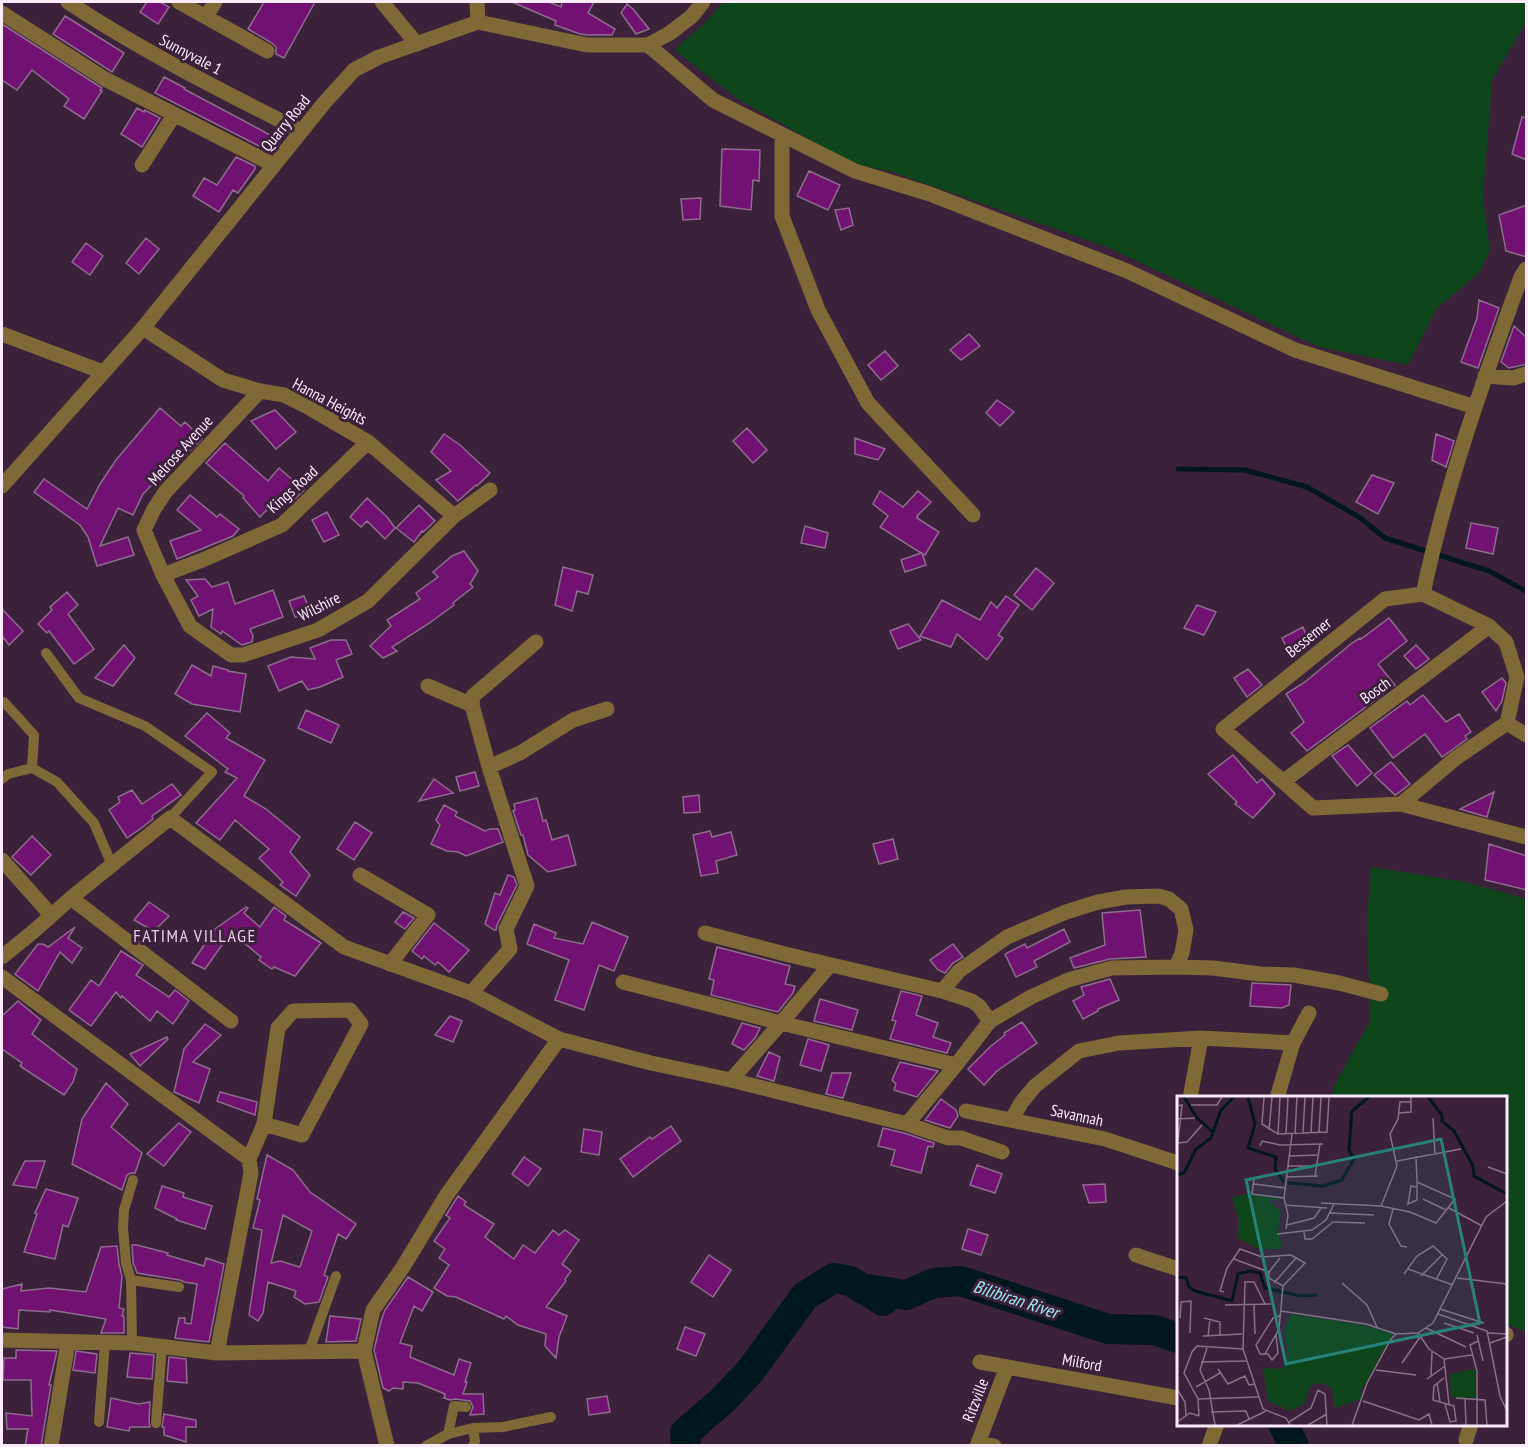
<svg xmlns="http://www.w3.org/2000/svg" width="1528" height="1447" viewBox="0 0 1528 1447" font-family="'PT Sans Narrow',sans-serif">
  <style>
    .green { fill: #0e451a }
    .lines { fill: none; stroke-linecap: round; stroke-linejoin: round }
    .stream { stroke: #00181c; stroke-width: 5 }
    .river { stroke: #00181c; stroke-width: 30 }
    .building { fill: #711273; stroke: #8d6d8c; stroke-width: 1.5; fill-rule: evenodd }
    .service { stroke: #7f6936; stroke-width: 10 }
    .minor { stroke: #7f6936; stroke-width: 15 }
    .tertiary { stroke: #7f6936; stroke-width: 15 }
    .labels { text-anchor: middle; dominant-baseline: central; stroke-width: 6; stroke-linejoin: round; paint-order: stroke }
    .street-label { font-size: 16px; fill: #fdebfc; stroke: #3c213b }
    .neighbourhood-label { font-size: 18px; letter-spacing: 1.5px; fill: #eecced; stroke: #3c213b }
    .water-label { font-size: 18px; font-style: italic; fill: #9debf7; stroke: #3c213b }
    .inset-river { fill: none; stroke: #00181c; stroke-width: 3 }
    .inset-road { fill: none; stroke: #897288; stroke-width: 1.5 }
    .view { fill: #27827c; fill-opacity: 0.15; stroke: #27827c; stroke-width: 3 }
    .inset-edge { fill: none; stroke: #fdebfc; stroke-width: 3 }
  </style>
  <rect width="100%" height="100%" fill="#3c213b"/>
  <!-- green -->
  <path class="green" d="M723,2H1526V22L1492,80L1483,197L1490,250L1480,272L1437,308L1408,365L1319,347L1107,247L892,172L851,163L738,99L674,50L709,19Z
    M1371,867L1466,882L1526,899V1332L1506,1324V1098H1331L1335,1084L1370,1021L1367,918Z"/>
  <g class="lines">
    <!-- stream -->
    <path class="stream" d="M1178,469L1245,470L1307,487L1359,517L1385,538L1489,571L1526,591"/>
    <!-- river -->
    <path class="river" d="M868,1289L906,1295L934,1283L961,1281L1108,1329L1155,1330L1178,1338
      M1283,1424L1294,1446
      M686,1446L685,1433L724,1399L751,1370L805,1296L834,1278L850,1281L883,1301"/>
  </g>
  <!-- building -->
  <path class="building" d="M147,2H160L169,7L158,24L140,12Z
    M264,2H315L284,58L276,54V47L272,43L248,29Z
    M512,2H549L561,7L562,2H594L588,13L615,29L612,35H588L580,34L555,25L556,21Z
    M627,4L633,9L649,29L636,34L621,13Z
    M65,16L124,53L112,72L53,34Z
    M2,24L102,88L100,90L102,91L84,119L64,106L69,99L32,70L17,90L2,80Z
    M164,77L185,88L184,89L272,136L265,149L155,93Z
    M137,108L144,112L145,110L160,118L142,147L121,134Z
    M1522,117L1527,118V160L1512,154Z
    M722,149L760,150L759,181L753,180L751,210L720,206Z
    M236,157L255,166V169L238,193L233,190L219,212L193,196L204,178L217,185Z
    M809,171L840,185L828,210L797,196Z
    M701,198L700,219L683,220L681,199Z
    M1527,205V257L1506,251L1499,215Z
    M849,208L853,225L841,230L835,210Z
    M146,238L159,249L139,274L126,263Z
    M86,243L103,256L90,275L72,262Z
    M1479,300L1499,308L1478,368L1461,362L1477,318Z
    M1514,326L1527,338V364L1509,368L1501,362Z
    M969,334L980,346L961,360L950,350Z
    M885,351L898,366L881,380L868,365Z
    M997,400L1014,412L1000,426L986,413Z
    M160,408L181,426L185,422L202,439L181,460L173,463L143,494L133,515L118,508L100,546L128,537L134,555L97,566L88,537L80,525L34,492L44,479L87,509L100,484L116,460Z
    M275,410L296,432L276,449L251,421Z
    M747,428L767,450L753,463L733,441Z
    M444,434L460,445L490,473L477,486L476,485L458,501L436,480L451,471L431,452Z
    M1436,434L1454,441L1446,467L1432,460Z
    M855,438L885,449L878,460L855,454Z
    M225,443L268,481L279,468L304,490L289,505L279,497L260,517L243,498L244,496L206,463Z
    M1372,475L1394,483L1378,514L1356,502Z
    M880,491L903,507L918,491L931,502L917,516L918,517L917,518L939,532L925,555L922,553L926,565L905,572L901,560L921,553L880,527L888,516L873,504Z
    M190,495L217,517L220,514L239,529L233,536L177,559L170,541L201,530L177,510Z
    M367,498L388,518L395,528L385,539L367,521L361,527L350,517Z
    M419,505L435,521L423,532L422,531L414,542L396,528Z
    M327,512L339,535L324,542L312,520Z
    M1471,523L1498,528L1493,554L1466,548Z
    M805,526L828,533L825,548L801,543Z
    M464,551L478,571L470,584L473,587L453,603L454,605L428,624L392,647L397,651L383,658L370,646L391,626L387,620L420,599L416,593L438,577L433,572L452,556Z
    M563,567L593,575L588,594L577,591L572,611L555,605Z
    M1036,568L1054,583L1032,610L1014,595Z
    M205,579L212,587L228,582L235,604L273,590L283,617L250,629L253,636L252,642L242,645L222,631L221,634L211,627L213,609L199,616L191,600L198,596L186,580Z
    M67,592L78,605L68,614L94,649L74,664L49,631L47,633L38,624L52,610L50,607Z
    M304,596L312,616L295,617L289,601Z
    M1006,596L1019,605L998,635L1003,638L987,660L957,634L951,647L920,636L942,600L980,620L991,602L997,608Z
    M1197,605L1216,612L1204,635L1184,628Z
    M2,609L23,631L9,645L2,636Z
    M1389,618L1407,641L1378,664L1395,685L1307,751L1291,733L1304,722L1286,694L1305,682L1352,643L1360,638L1361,639Z
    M908,624L921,640L898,649L890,631Z
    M1303,627L1310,646L1292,658L1282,638Z
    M331,640H346L352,654L336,660L343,677L320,687L308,690L302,681L279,691L268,666L291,657L315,659L310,648Z
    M124,645L135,658L113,686L95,678Z
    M1416,645L1429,659L1416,669L1404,656Z
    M192,665L211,676L213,666L228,670V671L246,674L240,712L192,704L175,694Z
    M1248,669L1262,685L1247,697L1234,678Z
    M1502,678L1506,683L1502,701L1496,711L1482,692Z
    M1423,695L1446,722L1459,714L1471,732L1465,736L1467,739L1442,757L1425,734L1393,758L1370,728L1407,701L1410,705Z
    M306,710L339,725L331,743L298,728Z
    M207,713L230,733L226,738L265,760L244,796L266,809L300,837L290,852L310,875L296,896L280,885L283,882L259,858L269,849L235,820L220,840L196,823L237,778L225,772L228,769L185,736Z
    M1348,745L1372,773L1357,786L1332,756Z
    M1233,755L1257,783L1262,779L1275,794L1253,818L1235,804L1237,802L1208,774Z
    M1391,762L1410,784L1397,794L1395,795L1374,775Z
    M475,772L479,786L460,791L456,777Z
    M434,779L453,793L419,801Z
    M172,784L181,795L152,816L153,819L140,829L127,838L109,810L120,802L118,797L132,790L142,804Z
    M1494,792L1487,817L1460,809Z
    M699,795L700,812L684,813L683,797Z
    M537,798L543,821L546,820L552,840L568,835L576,865L548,872L528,855L523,835H521L513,811L515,810L514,804Z
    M444,805L457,812L455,816L485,831L490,829H498L503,842L466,856L458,852L447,851L431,844L440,825L436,820Z
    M355,822L372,833L354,860L337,849Z
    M710,831L712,837L731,832L737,855L716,861L718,873L701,876L693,835Z
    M32,836L51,855L31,875L12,857Z
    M893,839L898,859L879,864L873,844Z
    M1489,844L1527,856V890L1485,880Z
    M508,875L514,877L517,885L497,925L496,930H494L485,924L495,893L500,895Z
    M149,902L169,916L154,931L134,920Z
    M246,907L248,908L244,913L260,927L274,907L286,916L284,920L321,943L295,976L274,967L272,969L259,960L261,957L231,932L205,969L192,963L215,929Z
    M1140,910L1146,957L1110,959L1074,968L1070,958L1105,945L1102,913Z
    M403,912L414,918L405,929L395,922Z
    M592,922L628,937L614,971L599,965L584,1010L555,1000L569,960L527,944L534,924L556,933L554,938L583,944Z
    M434,923L469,950L449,972L438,962L435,965L424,956L422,959L412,951Z
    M75,927L68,938L82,948L72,963L60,952L38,991L15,974L38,944H43L48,947Z
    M1064,929L1070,942L1034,961L1037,967L1016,977L1005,954L1025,944L1027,948Z
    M953,944L963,957L953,963L945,973L938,970L930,960Z
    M717,947L790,966L785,984L795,986L793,993L778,1012L711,995L714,980L709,979Z
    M121,951L143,965L136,975L169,997L175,990L189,1001L173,1024L157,1011L150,1021L122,996L121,998L116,992L91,1026L69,1010L91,980L99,986Z
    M1110,979L1119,1000L1098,1009V1011L1083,1019L1073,1001L1084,995L1081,987Z
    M1252,983L1291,985L1289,1005L1282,1008L1250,1006Z
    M901,991L922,996L916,1015L938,1023L933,1037L951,1043L947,1053L890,1039L896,1021L892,1020Z
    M820,999L858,1010L852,1030L814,1021Z
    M18,1001L41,1020L32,1034L77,1069L73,1082L64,1095L20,1066L22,1063L2,1049V1016Z
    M450,1016L462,1021L453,1042L435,1035Z
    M1022,1022L1037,1043L997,1071L984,1085L968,1069L991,1046L1005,1035L1004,1033Z
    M742,1023L760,1028L755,1038L744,1050L732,1044Z
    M205,1024L221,1035L193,1062L210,1069L199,1103L174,1092L184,1049Z
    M167,1037L168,1039L140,1066L130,1054Z
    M808,1039L829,1045L821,1071L800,1065Z
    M769,1052L780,1057L774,1081L757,1076Z
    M900,1062L938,1071L917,1097L894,1090L896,1084L892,1080Z
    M832,1073H851L843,1098L826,1094Z
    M106,1083L128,1104L111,1127L142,1153L135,1173H131L127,1175L122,1190L72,1164L82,1119Z
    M220,1092L257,1102L255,1115L217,1101Z
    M941,1099L956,1110L958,1116L950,1128L925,1120Z
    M179,1123L191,1132L164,1166L147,1154Z
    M671,1126L681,1141L663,1154L633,1177L620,1159L650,1137L652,1139Z
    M883,1128L904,1133L934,1143L933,1147L928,1146L921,1173L891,1165L895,1150L878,1146Z
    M584,1129L602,1132L599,1155L581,1152Z
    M267,1155L293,1170L310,1192L356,1224L346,1239L338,1234L324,1275L328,1277L319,1302L305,1304L294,1297L296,1291L268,1282L263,1313L258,1321L249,1315L262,1230L253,1228L260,1200L257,1199ZM283,1215L312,1231L300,1267L280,1261L271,1263Z
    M524,1157L541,1169L528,1186L512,1174Z
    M25,1161H45L36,1188L13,1185Z
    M977,1165L1002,1174L995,1193L970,1185Z
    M1105,1184L1106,1202L1089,1203L1083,1185Z
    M162,1186L184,1193L183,1197L212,1206L205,1229L176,1220L177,1219L155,1208Z
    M46,1189L78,1198L68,1227L63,1225L55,1259L24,1252L37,1214L35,1213Z
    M458,1196L466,1202L464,1205L494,1224L485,1237L514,1259L523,1245L535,1253L553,1230L559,1235L565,1230L579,1240L562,1264L571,1271L565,1279L566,1281L546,1307L567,1316L559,1337L556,1358L545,1346L546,1334L518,1325L506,1316L504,1319L456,1297L447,1296L434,1288L449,1265L439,1258L445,1249L434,1241L450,1218L446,1215Z
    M968,1229L988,1235L981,1255L962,1249Z
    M132,1245H137L168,1253L167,1255L204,1266L206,1258L224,1264L209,1342L175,1338L179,1318H185V1323L191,1324L197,1284L184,1282L180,1280L137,1273L133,1262Z
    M117,1246L119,1264L122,1276L119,1308L124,1309L122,1316H124V1333H101L106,1319L50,1310V1312L19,1310L18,1329L2,1327V1289L22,1284L21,1291L49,1288L86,1292L101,1247Z
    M709,1255L731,1270L713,1297L691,1282Z
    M408,1277L433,1292L422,1311L414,1306L400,1343L412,1346L410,1357L454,1375L459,1359L471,1363L465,1382H467L463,1394H483L484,1414L470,1415L473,1407L470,1401L455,1399L450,1400L444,1398L445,1394L418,1383L403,1382V1389L393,1388L389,1391L383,1388L374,1350L381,1321L385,1310Z
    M330,1316L361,1319L356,1341L326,1342Z
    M685,1327L705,1334L696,1356L677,1349Z
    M16,1350L57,1351L49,1385H51L41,1446H25L28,1429H7L6,1413L32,1416L31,1380H3L4,1358H16Z
    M76,1351L97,1354L95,1373L73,1370Z
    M130,1353L154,1355L152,1379L127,1377Z
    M169,1357L186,1359L187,1383L167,1381Z
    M607,1396L610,1412L589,1415L587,1399Z
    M111,1398L138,1404L150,1402L149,1422L150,1427H130L129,1431L107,1427Z
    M164,1414L196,1420V1427H186V1442L164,1435V1427H162Z"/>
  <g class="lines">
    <!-- service -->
    <path class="service" d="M46,653L79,698L145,726L212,772L170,818
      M4,702L34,735L32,768L57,782L94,823L112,865
      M2,779L8,774L32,768
      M131,1280L179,1287
      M132,1343L131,1280L126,1263L123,1228L124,1210L133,1180
      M309,1351L336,1276
      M99,1422L105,1342
      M156,1423L162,1346
      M473,1428L475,1441L473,1446
      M448,1434L454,1406L466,1407
      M426,1446L448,1434L473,1428L503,1427L551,1417"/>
    <!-- minor -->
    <path class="minor" d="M68,2C142,51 222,91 301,131
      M179,2L267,51
      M382,2L417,44
      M477,2L478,22
      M2,13L105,79L274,165
      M206,17L215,2
      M648,45L713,100L855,171L930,194L1127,271L1295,350L1475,407
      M782,135V216L818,310L868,403L973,515
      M142,165L174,115
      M143,328L223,380L260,391L284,395L306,406L368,442L454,516
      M1485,376L1513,378L1526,374
      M260,391L166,491L154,509L144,530L163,575L190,626L231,655H243L318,630L368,601L454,516L490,490
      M163,575L205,559L282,525L368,442
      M1423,594L1385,599L1223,729L1313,808L1401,804L1526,837
      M1423,594C1446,485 1483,381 1521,277L1526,269
      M428,686L472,705L489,767L527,886L506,929L510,949L471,993
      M472,705L473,696L536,642
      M1507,723L1526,735
      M489,767L520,753L573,720L607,709
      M1283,782C1351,729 1421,679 1489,626
      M1401,804L1456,758L1507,723L1517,677L1506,642L1489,626L1423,594
      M2,860L51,915
      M360,875L428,915L390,964
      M71,898L231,1021
      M705,933L785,954L942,991L972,1001L979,1006L990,1021
      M2,957L34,931L71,898L170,818L344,947L471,993L559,1039L651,1063L731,1080L907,1124L948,1138H961L1002,1152
      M2,977L249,1159L251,1173L217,1353
      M623,982L781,1023L956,1065
      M942,991L959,971L1007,937L1066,912L1098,902L1126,897L1158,896L1169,899L1181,909L1186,930L1182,953L1176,967
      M731,1080L781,1023L830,965
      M1190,1098L1201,1038
      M1277,1098L1293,1043L1309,1013
      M966,1111L1105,1139L1178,1163
      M1012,1119L1021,1103L1035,1086L1079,1051L1119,1043L1201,1038L1293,1043
      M907,1124L956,1065L990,1021L1031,997L1068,980L1112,968L1176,967L1213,968L1260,974L1294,975L1339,983L1381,994
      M249,1159L264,1124L278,1028L293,1011L350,1010L361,1024L302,1135L264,1124
      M1136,1255L1178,1269
      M1506,1334V1335
      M2,1340L132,1343L217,1353L364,1351
      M980,1362L1178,1398
      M1466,1440L1471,1424
      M979,1443L994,1446
      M51,1446L68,1342
      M387,1446L364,1351L373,1310L403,1267L446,1196L559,1039
      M977,1446L1007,1367
      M1209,1446L1217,1424"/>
    <!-- tertiary -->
    <path class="tertiary" d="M2,334L103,372
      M2,486L143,328L325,102L354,70L379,57L478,22L587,45H648L670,33L692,16L703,2"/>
  </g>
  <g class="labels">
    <!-- street labels -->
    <g class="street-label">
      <text transform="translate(191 54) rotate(28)">Sunnyvale 1</text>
      <text transform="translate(285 123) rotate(-51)">Quarry Road</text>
      <text transform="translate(330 401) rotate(28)">Hanna Heights</text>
      <text transform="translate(180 450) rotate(-48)">Melrose Avenue</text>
      <text transform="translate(292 489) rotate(-42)">Kings Road</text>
      <text transform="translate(319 606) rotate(-27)">Wilshire</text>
      <text transform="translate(1308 637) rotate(-39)">Bessemer</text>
      <text transform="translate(1375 690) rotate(-36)">Bosch</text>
      <text transform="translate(1077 1115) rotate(12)">Savannah</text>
      <text transform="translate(1082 1362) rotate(10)">Milford</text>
      <text transform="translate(975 1400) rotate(-69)">Ritzville</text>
    </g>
    <!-- neighbourhood labels -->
    <g class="neighbourhood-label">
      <text x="195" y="935">FATIMA VILLAGE</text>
    </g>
    <!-- water labels -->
    <g class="water-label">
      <text transform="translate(1016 1299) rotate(18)">Bilibiran River</text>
    </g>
  </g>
  <!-- overview -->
  <g transform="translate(1177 1096)">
    <rect width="330" height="330" fill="#3c213b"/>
    <path d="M72,98L105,103L92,105L104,116L101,134L105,153H81L61,142L62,124L55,101ZM114,218L185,229L216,238L185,293L184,303L158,312L155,292L146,287L134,289L127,308L113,315L91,305L86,272L105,273L111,257L107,235ZM298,273V302L274,301L273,278Z" fill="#0e451a"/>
    <path class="inset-river" d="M7,1L20,22L37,37M71,1L78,28L71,52L99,61L98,73L107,86M251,1L265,19V25L277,35L296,70L297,80L330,98M0,79L7,77L19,53L34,42L44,14L57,1M111,87L146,90L165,84L177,63L172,54L175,15L192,1M0,181L9,182L12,191L18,195L55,205L61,178L73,175L83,177L88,192L123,200L140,199"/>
    <path class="inset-road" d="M87,1L85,28L101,38L150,36L152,1M14,9H40L45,1M0,10L5,9L0,54M222,17L234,16V1M256,22L258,58M0,23L18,22M92,34L95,1M126,37L128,1M134,37L136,1M142,37L144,1M101,38L103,1M109,38L111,1M118,38L120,1M0,47L10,46L25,29M83,50L85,45L103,49L146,48M112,60L142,59M220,65L284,53M111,70H139M311,71L330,78M138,80L143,48M109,81L141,80M77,83L75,98L107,102M77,88L108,92M239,91L234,90L231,108L240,104V86M246,103L269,114M144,107L204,110L233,116L259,127L278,103L240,86L239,60M108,109L150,112M204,110L220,70L213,38L221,23L223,6H234M272,112L305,130M216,113L212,128L224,150L230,151M152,117L197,119M154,126L188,127M110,129L137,122L144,112M109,133L111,119L107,102L115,38M127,136L128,143H135L156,126M100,138L135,134L149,124L157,108M103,162L92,176V182L106,190M57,163L92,176M231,173L276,189M227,178L240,160L256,150L270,163L259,184M244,180L266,158M280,182L330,188M97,187L119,162M165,187L190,209L200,231M47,196L43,195L50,172L63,153L85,161L114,159L128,167L106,190M88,208L77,186H68L66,253L86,313L109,322L113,329M48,209L94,208M77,209L78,238M263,213L307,227M104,215L189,228L219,238M261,218L310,235L323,300L330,315M3,222L4,206L14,205L13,237M27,222L43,226V240M267,227L297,237M249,232L289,251M241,237L252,253L267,263L295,259M311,237L330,238M99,239L101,257L95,264L91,258H83L79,249L96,222L104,219M300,239L306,265M26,240L65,238M31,241L33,223M313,247L330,241M30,252L23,274L32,294L38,329M88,258L102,233L106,190M267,263L272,308M24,266L69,265M225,267L243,241M41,273L51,288L68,280L72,289L78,288M199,274L239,279M254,280L255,256M267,282L257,290L256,304L277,310L279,325L273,326L268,308M250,283L268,270M260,287L263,305M19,291L43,277M0,293L8,306L9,319M279,302L308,304L310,329M288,302L289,329M21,303L81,301M186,305L242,324L252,318L255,329M34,316L69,315L72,323M22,320L21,303L7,277L15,256L20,250L66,253M0,326L13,317L22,320M112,326L134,312L141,294L148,298L150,329M60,329L89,315M131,329L150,318M175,329L190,287L214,243L219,238L241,237L256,227L309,121L330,105M300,329V275L293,249L301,245"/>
    <path class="view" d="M264,43L303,227L109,268L69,84Z"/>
    <rect width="330" height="330" class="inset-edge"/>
  </g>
  <!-- border -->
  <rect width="1528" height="1447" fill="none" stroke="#fdebfc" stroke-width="6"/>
</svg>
